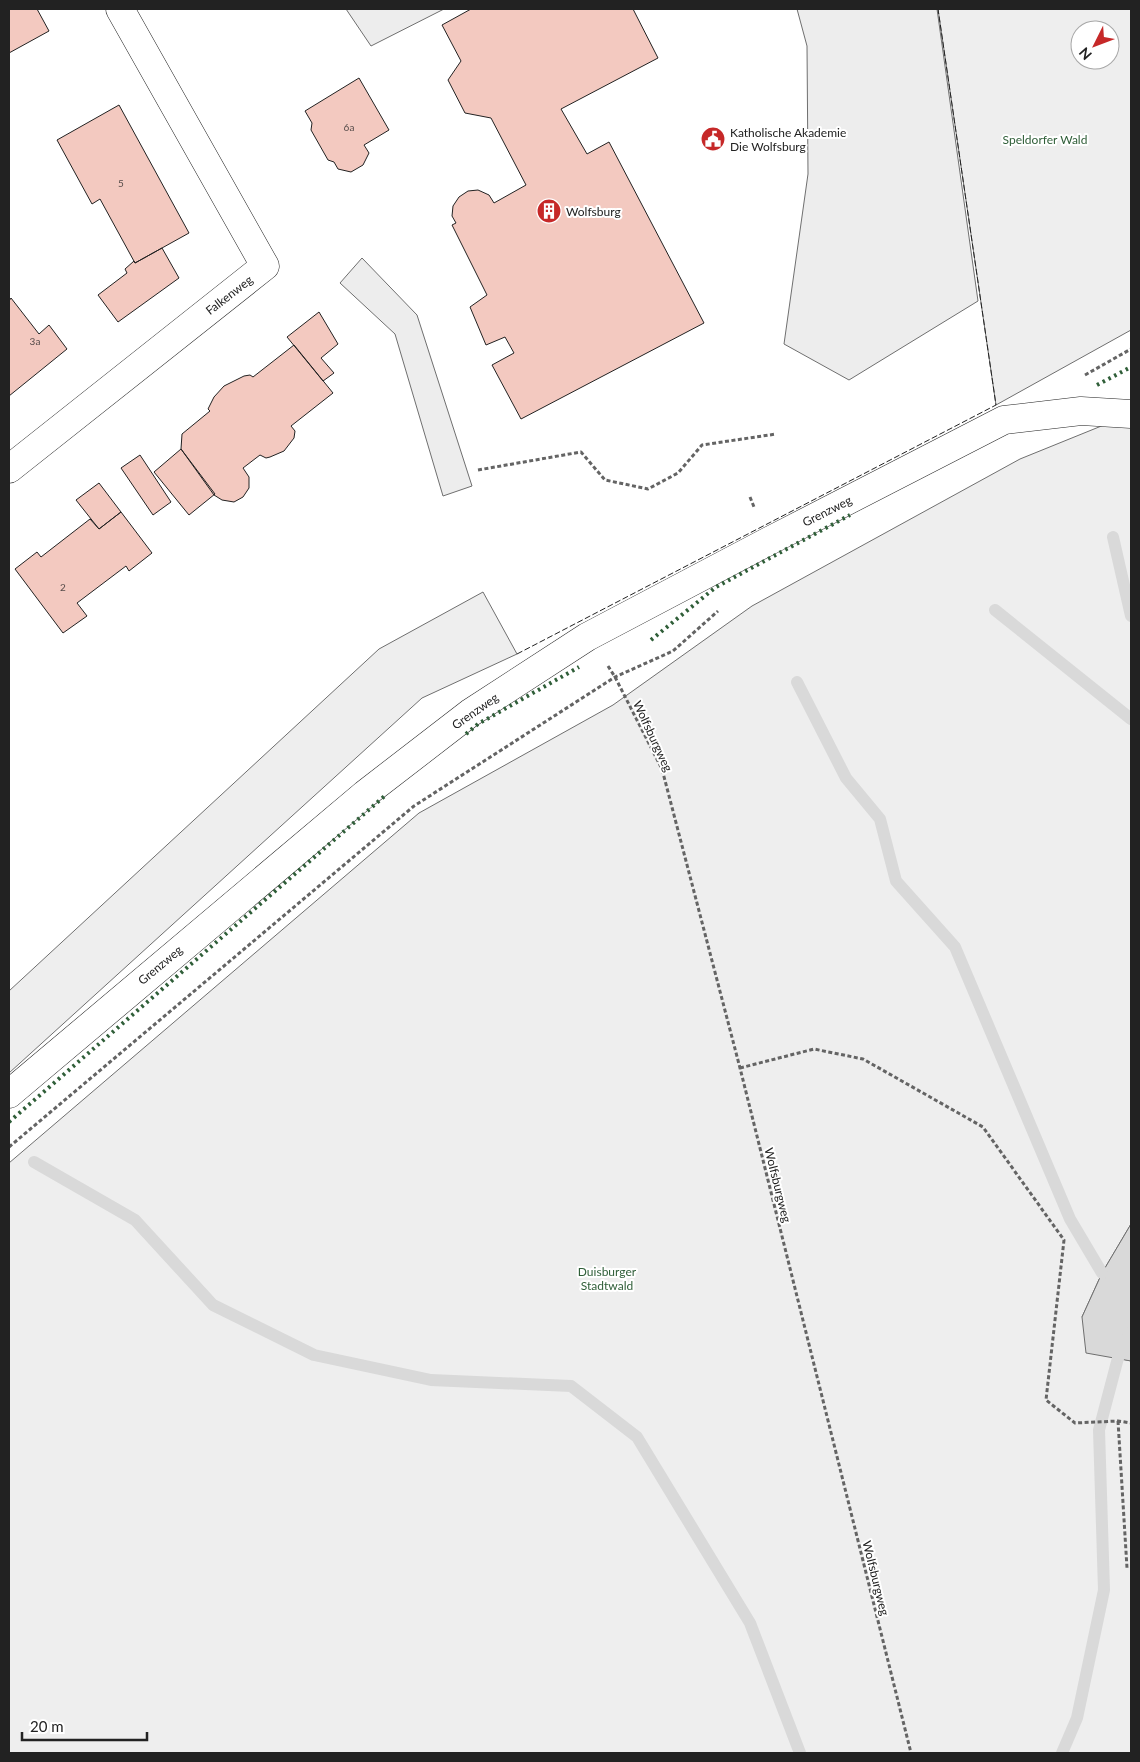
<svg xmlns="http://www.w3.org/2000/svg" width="1140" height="1762" viewBox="0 0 1140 1762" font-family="Lato,sans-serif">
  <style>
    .green { fill: #eee; stroke: #6f6f6f; fill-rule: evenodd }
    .parking { fill: #ededed; stroke: #6f6f6f }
    .water { fill: #d9d9d9; stroke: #6f6f6f }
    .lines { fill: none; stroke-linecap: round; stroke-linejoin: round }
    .stream { stroke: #d9d9d9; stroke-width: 12 }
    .building { fill: #f3c9c0; stroke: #222 }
    .minor-casing { stroke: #222; stroke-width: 29 }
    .path { stroke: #646464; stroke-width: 3; stroke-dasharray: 4 2.5; stroke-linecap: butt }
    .minor { stroke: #fff; stroke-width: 28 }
    .hedge { stroke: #2f5e38; stroke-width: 4; stroke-dasharray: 2.5 4; stroke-linecap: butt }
    .fence { stroke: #222; stroke-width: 1; stroke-dasharray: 6 2.5; stroke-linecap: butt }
    .labels { text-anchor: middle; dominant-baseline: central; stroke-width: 4; stroke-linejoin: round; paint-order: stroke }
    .number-label { font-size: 10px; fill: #564c4a }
    .poi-label { font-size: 12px; fill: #222; stroke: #fff; text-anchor: start }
    .park-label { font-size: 12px; fill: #2f5e38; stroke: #fff }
    .street-label { font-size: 12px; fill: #222; stroke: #fff }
  </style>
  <rect width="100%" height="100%" fill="#fff"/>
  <!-- green -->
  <path class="green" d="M938,9H1131V330L996,405ZM1080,30H1110V60H1080Z
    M1131,414V1224L1102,1273L1082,1317L1118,1358L1131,1361V1753H9V1163L419,813L613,705L752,606L1020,459Z
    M483,592L517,654L422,698L9,1073V991L379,649Z"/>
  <!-- parking -->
  <path class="parking" d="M346,9H444L371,46Z
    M797,9H937L978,301L849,380L784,344L808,174L807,46Z
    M362,258L417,315L472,486L443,496L395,334L340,283Z"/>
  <!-- water -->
  <path class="water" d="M1131,1224V1361L1086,1353L1082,1317L1102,1273Z"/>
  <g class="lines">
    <!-- stream -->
    <path class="stream" d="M1113,537L1131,616
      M995,610L1131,719
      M797,682L846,778L880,819L896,881L955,947L1070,1219L1102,1273
      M34,1162L135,1220L213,1305L314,1355L431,1380L571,1386L637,1437L750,1623L800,1753
      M1062,1753L1077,1718L1104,1590L1099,1430L1118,1358L1131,1332"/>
  </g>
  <!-- building -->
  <path class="building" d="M9,9H37L49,31L9,53Z
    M471,9H633L658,58L561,109L587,154L609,142L704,323L521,419L492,365L514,353L505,337L486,345L470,307L487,295L452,225L456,223L452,216L453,206L459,197L468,191L478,190L489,195L494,203L526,185L491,118L465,113L448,80L461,61L442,25Z
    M359,78L389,130L364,145L369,153L363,165L351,172L338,169L334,162L328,160L311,130L312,123L305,111Z
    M119,105L189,233L135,263L100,199L92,204L57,140Z
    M162,248L179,278L118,322L98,295L127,273L125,269L134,261L135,263Z
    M11,298L39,334L49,325L67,349L9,396V301Z
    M319,312L338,344L321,358L334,373L323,381L287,337Z
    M294,345L333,393L291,426L295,431L294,438L284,451L270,457L266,458L260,455L243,468L249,477V488L243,497L234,502L222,500L214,495L181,449L182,434L210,411L208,409L214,397L224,386L244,376L250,375L253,377Z
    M181,449L215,494L189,515L154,472Z
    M140,455L171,502L153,515L121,468Z
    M99,483L121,512L99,529L76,500Z
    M121,512L152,553L129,571L126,566L77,603L87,616L63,633L15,569L37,552L41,557L90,519L99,529Z"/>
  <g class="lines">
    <defs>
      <path id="minor" d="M9,469L265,266L120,9
        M9,1094L365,794L470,713L587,637L769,541L1004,420L1081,411L1131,414"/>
    </defs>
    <!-- minor casing -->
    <use href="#minor" class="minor-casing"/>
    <!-- path -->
    <path class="path" d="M1085,375L1131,349
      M478,470L581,452L605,480L648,489L678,473L702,445L776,434
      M750,497L754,507
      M608,666L615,677L662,769L740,1068L911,1753
      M740,1068L814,1049L863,1059L983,1127L1064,1240L1046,1400L1075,1423L1118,1421L1131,1423
      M9,1147L414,806L615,677L673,651L718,611
      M1118,1421L1127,1568"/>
    <!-- minor -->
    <use href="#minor" class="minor"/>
    <!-- hedge -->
    <path class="hedge" d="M1097,385L1131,367
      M651,640L716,587L850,515
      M466,734L478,724L579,667
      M9,1122L387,794"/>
    <!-- fence -->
    <path class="fence" d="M517,654L996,405L938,9"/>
  </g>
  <!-- icons -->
  <defs>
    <symbol id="civic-disc" viewBox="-11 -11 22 22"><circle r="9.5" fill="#c62828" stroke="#fff"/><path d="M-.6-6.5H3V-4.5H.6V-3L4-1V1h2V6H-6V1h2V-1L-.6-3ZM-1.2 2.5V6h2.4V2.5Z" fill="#fff"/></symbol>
    <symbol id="building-disc" viewBox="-11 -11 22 22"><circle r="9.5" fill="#c62828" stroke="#fff"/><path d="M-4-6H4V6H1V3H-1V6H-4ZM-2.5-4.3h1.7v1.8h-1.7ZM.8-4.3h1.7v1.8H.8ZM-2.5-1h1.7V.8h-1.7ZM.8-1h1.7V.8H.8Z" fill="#fff"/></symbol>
  </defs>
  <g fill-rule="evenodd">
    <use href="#civic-disc" x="699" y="125" width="28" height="28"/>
    <use href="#building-disc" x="535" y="197" width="28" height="28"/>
  </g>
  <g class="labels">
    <!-- number labels -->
    <g class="number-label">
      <text x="349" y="127">6a</text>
      <text x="121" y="183">5</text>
      <text x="35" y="341">3a</text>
      <text x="63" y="587">2</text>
    </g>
    <!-- poi labels -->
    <g class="poi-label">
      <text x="730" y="132">Katholische Akademie<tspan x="730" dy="14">Die Wolfsburg</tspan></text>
      <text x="566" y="211">Wolfsburg</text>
    </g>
    <!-- park labels -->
    <g class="park-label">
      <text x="1045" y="139">Speldorfer Wald</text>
      <text x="607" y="1271">Duisburger<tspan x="607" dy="14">Stadtwald</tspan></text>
    </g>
    <!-- street labels -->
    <g class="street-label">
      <text transform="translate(229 295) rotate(-38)">Falkenweg</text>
      <text transform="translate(827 511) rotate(-27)">Grenzweg</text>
      <text transform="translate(475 711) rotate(-35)">Grenzweg</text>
      <text transform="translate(653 736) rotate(65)">Wolfsburgweg</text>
      <text transform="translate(160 965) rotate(-40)">Grenzweg</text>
      <text transform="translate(778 1185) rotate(76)">Wolfsburgweg</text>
      <text transform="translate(876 1578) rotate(76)">Wolfsburgweg</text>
    </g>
  </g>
  <!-- border -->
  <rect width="1140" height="1762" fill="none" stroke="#222222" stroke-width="20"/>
  <!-- north arrow -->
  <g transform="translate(1095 45) rotate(228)"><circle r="24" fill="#ffffff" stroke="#a7a7a7"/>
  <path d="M0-4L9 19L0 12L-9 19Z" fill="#c62828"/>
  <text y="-8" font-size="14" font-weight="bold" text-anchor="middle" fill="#222222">N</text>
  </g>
  <!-- scale -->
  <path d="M22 1732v8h125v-8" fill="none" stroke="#222222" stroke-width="2.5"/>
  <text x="30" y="1732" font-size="15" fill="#222222" stroke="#ffffff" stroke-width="4" paint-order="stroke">20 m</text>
</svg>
